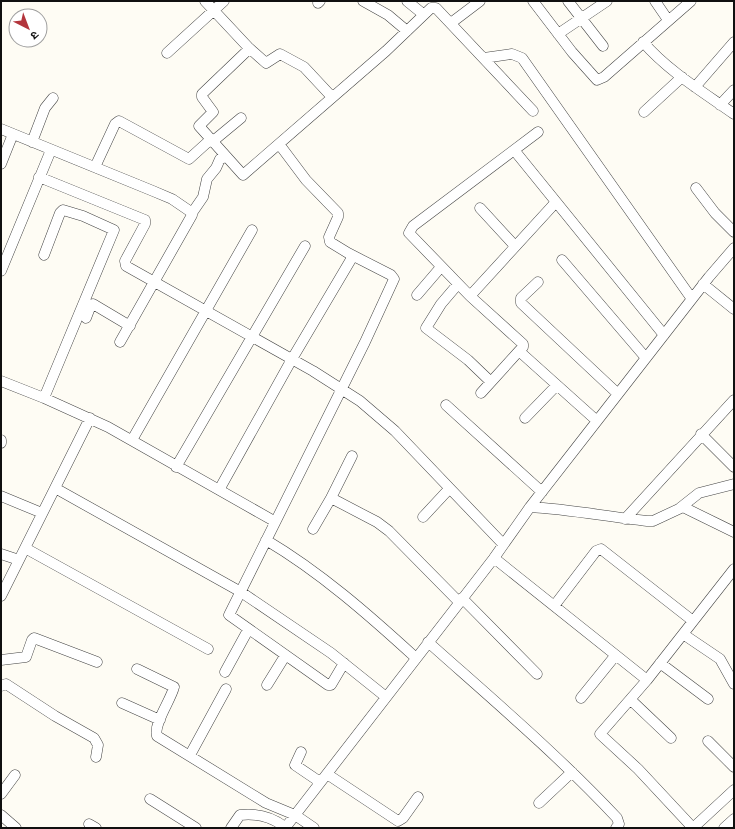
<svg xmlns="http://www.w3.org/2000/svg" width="735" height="829" viewBox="0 0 735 829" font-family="'Roboto Serif','Noto Sans Devanagari',serif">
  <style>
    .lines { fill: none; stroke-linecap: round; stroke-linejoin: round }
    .minor-casing { stroke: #434343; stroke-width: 11 }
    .minor { stroke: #fff; stroke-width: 10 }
  </style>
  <rect width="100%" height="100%" fill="#fefcf4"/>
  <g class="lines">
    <defs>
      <path id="minor" d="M205,1L248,47L266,63L280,54L304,67L332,97
        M363,1L388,15L407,31
        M407,1L423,14
        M533,1L572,52L597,80L604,77L691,1
        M568,1L603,46
        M655,1L668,20
        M318,3L320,1
        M451,23L480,1
        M558,34L607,1
        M643,42C668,71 703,92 734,114
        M249,49L202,94V97L213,112L199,126L243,175L386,51L431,8H436L533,111
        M167,53L224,1
        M484,58L512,54L522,58L692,299
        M695,87L734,42
        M720,105L734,90
        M644,112L682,77
        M1,129L153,191L172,199L191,212L192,215L120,342
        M538,132L413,226L409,233L470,296L523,344V347L519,351L597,421
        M32,142L45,108L53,98
        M212,142L241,118
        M279,144L306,180L338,213V217L329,237L330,242L348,253L391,275L394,279L365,342L229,615L328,685H331L344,663
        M514,150L664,335
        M1,164L13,134
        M95,167L115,124L119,121L189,159L210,140
        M39,177L145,220V224L125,261L126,266L313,371L360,401L395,431L503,544
        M696,188L715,213L734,232
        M480,208L515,246
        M192,213L203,197L207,179L216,168L220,159L226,157
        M44,255L60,213L63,210L83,216L114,230L44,398
        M562,260L646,358
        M1,271L51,150
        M538,282L521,298V303L618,394
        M458,284L441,304L426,328L468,360L491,382
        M703,284L734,309
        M417,295L441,267
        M470,296L556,202
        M86,318L91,305L93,304L130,326
        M1,381L44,398L108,427L274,521
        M481,393L519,351
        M446,405L542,492
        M525,418L557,385
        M701,434L734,467
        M1,440V443
        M132,440L252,230
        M352,456L331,498L377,522L389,531L459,602
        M176,467L305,246
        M55,488L241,592L331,653L386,697
        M219,490L292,359L353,256
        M1,496L42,513
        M530,507C569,509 608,517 647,521H653L683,507L734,532
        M680,508L699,493L734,484
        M423,517L449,489
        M625,519L734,400
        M313,529L331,498
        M266,540C320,572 369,615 416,658
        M25,548L208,649
        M1,554L19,560
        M494,558L647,680
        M1,596L90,418
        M462,598L537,674
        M554,606L596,551L601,549L693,621
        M683,634L720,659L734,684
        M428,642C492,699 558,755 617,818L619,824L616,828
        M1,660L26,657L32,640L34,638L97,662
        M660,663L708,699
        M137,669L174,687C171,700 153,724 157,736L266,803L295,815L314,828
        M225,672L248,630
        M267,685L285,656
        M1,686L6,684L55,716L94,738L98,745L96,757
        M581,698L615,656
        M631,700L671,738
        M122,703L160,720
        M708,741L734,767
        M301,752L295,765L320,782
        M190,755L226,689
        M327,774L398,821L403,818L418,797
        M1,794L15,775
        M150,799L196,828
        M539,803L572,772
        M1,815L16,828
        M89,824L96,828
        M231,828L240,815C257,813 272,817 285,827
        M285,828L494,558L530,507L618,394L709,277L734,248
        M693,828L638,769L600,734L647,680L734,569
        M693,828L734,790
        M724,828L734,819"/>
    </defs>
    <!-- minor casing -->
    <use href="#minor" class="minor-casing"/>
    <!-- minor -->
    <use href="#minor" class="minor"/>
  </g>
  <!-- border -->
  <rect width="735" height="829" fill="none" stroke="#101010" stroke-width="4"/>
  <!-- north arrow -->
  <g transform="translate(28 28) rotate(138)"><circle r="19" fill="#ffffff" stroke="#9f9f9f"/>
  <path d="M0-3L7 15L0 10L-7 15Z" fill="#b3353c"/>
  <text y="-6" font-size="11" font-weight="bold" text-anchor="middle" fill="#101010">उ</text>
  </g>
</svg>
